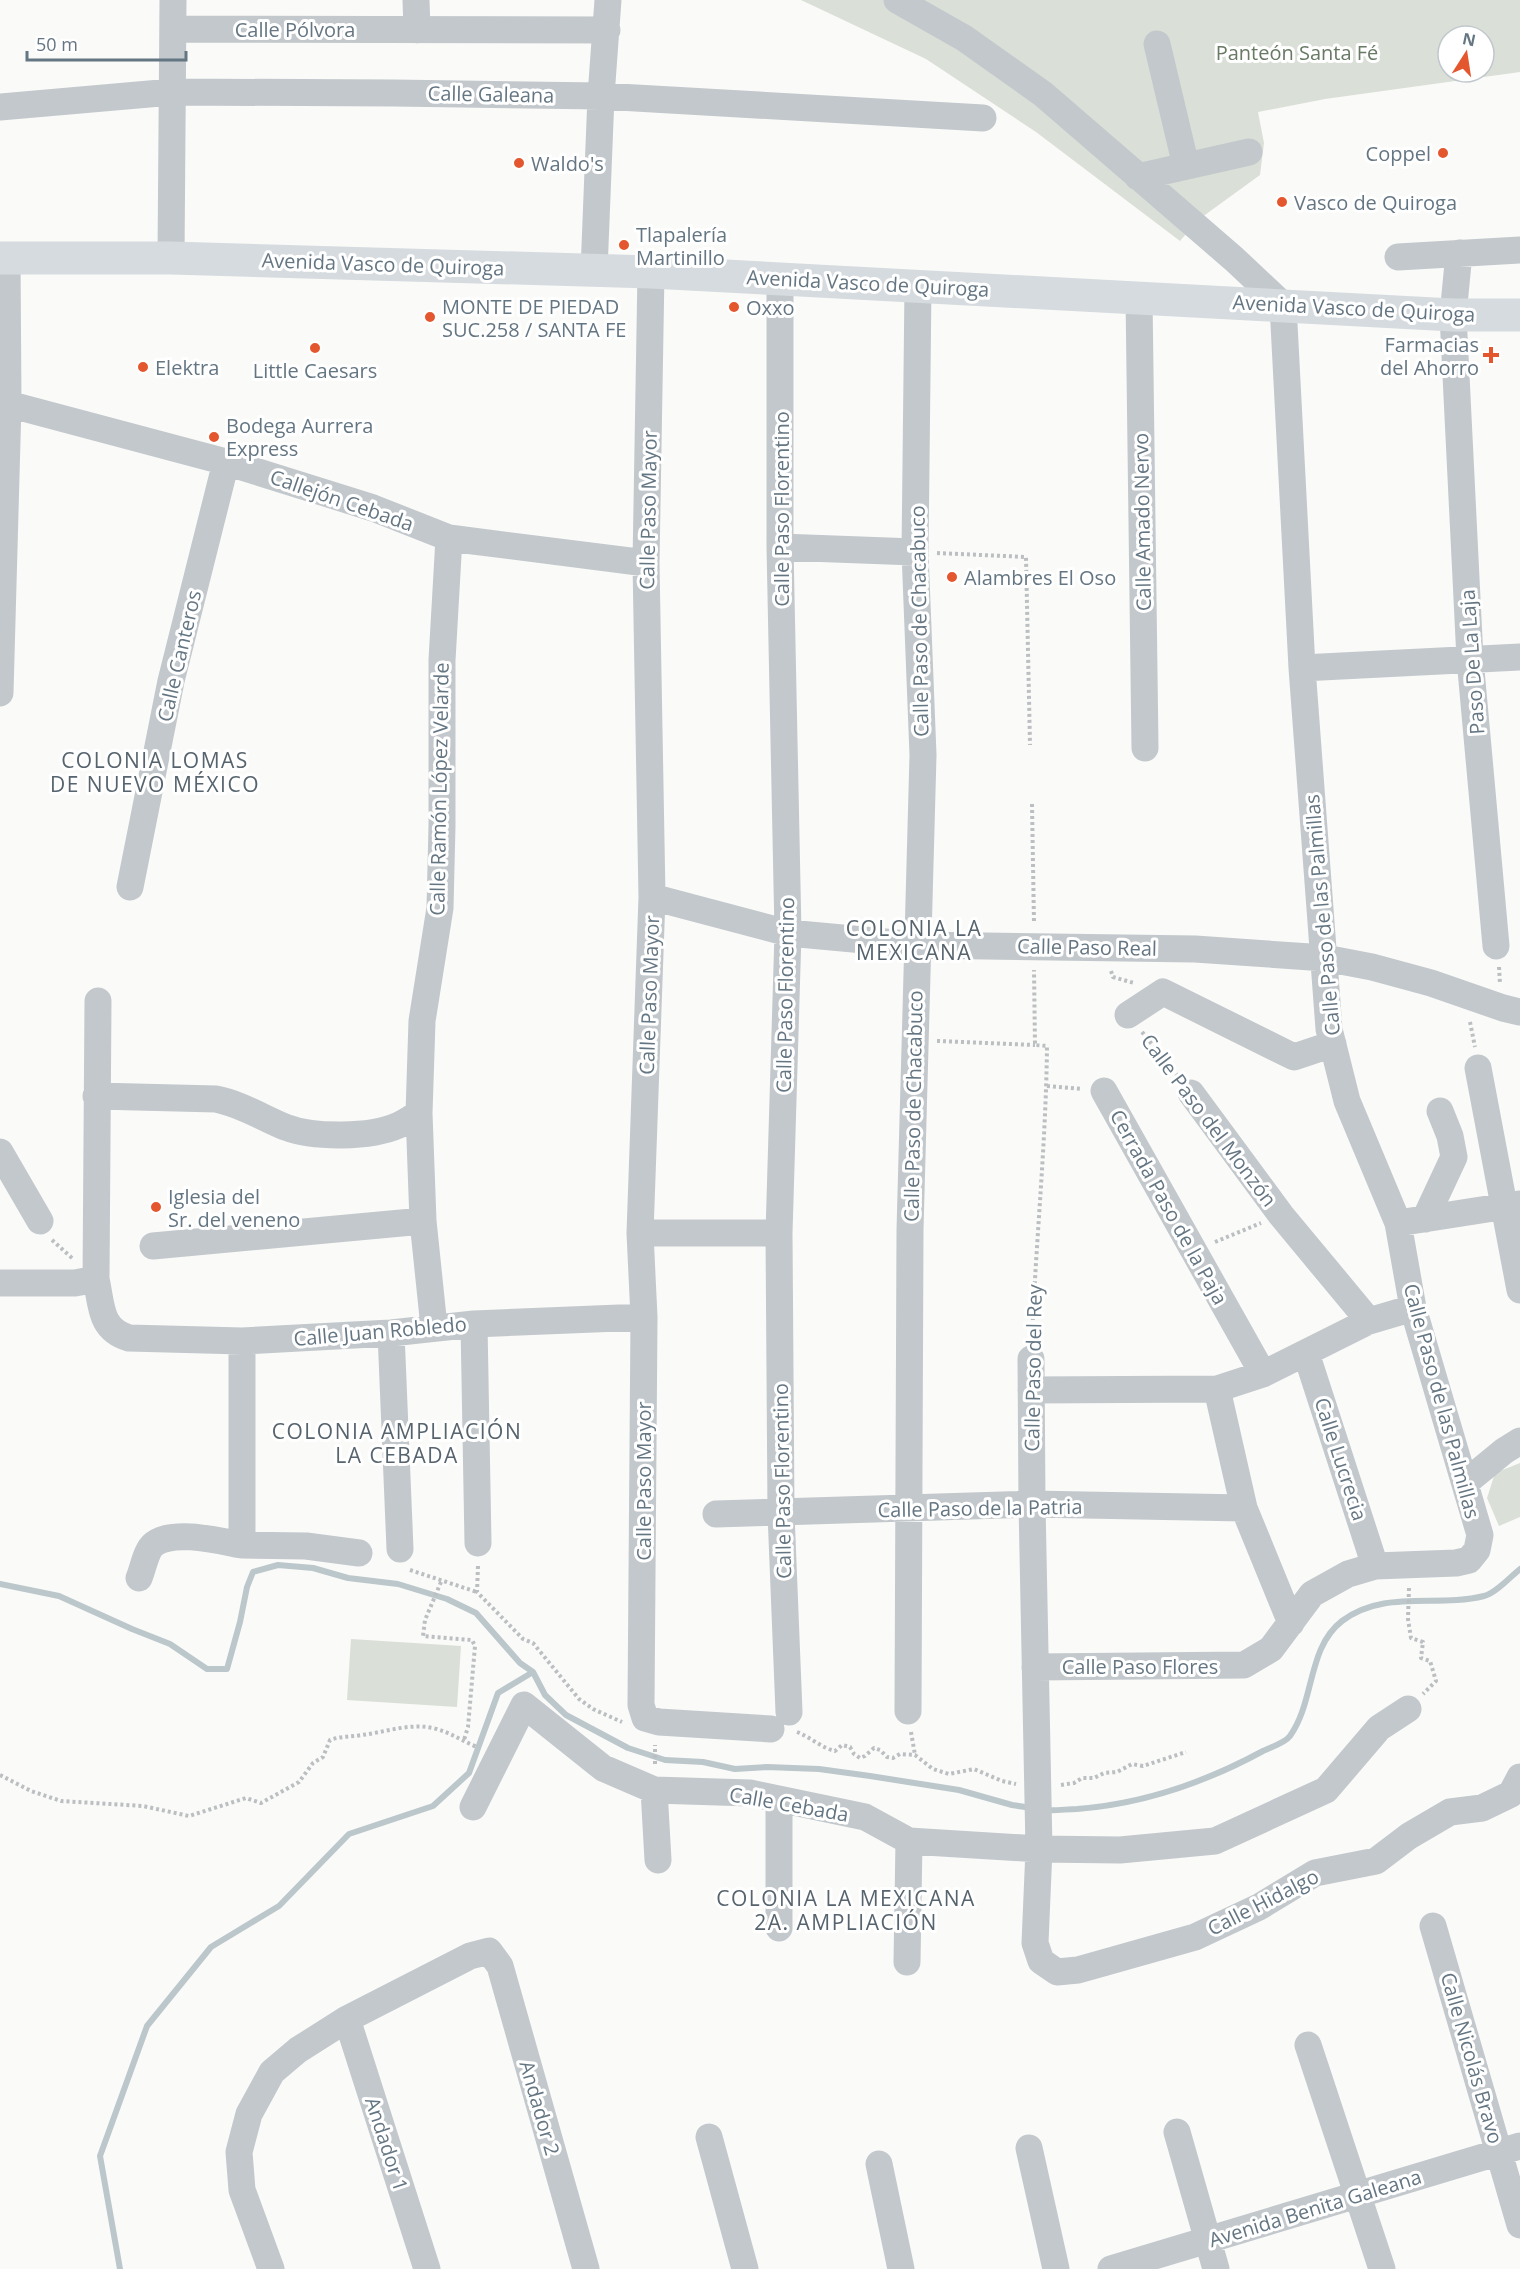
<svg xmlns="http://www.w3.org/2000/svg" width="1520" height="2269" viewBox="0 0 1520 2269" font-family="'Open Sans',sans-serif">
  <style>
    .green { fill: #dadfd7; fill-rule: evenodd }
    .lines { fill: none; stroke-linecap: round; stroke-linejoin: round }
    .stream { stroke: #bbc7cb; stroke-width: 6 }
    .path { stroke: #bbbfc2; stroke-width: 4; stroke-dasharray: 3 3; stroke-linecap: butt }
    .minor { stroke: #c3c8cc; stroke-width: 27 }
    .major { stroke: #d6dbdf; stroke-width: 33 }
    .poi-dot { fill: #e4572e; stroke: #fff; stroke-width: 2 }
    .labels { text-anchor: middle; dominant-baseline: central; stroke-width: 6; stroke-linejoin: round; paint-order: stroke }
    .street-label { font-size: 20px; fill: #657683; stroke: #fff }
    .park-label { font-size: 20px; fill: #687a64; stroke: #fff }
    .poi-label { font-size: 20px; fill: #657683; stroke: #fff; text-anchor: start }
    .neighbourhood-label { font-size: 21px; letter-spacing: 1.5px; fill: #57646e; stroke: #fff }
  </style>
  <rect width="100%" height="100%" fill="#fafaf8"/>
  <!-- green -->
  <path class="green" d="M801,0H1520V72L1325,99L1258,112L1264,143L1260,175L1198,220L1180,241L1036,132L926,59ZM1448,36H1484V72H1448Z
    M1520,1463V1517L1499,1526L1487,1498L1495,1473Z
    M351,1639L461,1646L457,1707L347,1700Z"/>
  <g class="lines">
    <!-- stream -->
    <path class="stream" d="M0,1584L59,1596L132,1629L170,1644L207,1669H227L240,1622L247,1587L253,1572L278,1565L313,1568L348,1578L398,1584L447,1599L476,1613L520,1663L533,1672L545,1695L566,1715L628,1748L665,1760L703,1762L735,1769L767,1767L819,1769L870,1776L959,1790L1012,1805L1032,1808
      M1045,1810C1056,1811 1067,1809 1077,1809C1142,1804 1206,1782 1263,1751C1271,1747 1285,1743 1290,1736C1315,1701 1307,1648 1342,1621C1384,1589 1437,1608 1484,1596C1496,1593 1510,1577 1520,1569
      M120,2269L100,2156L147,2026L211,1947L279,1906L349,1834L433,1806L469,1773L498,1693L533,1672"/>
    <!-- path -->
    <path class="path" d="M937,553L1026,557L1030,745
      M1032,804L1034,923
      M1499,967L1500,984
      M1111,971L1113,977L1134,983
      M1470,1022L1475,1047
      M1142,1032L1177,1075
      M937,1041L1035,1045
      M1047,1086L1082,1089
      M52,1240L73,1259
      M1215,1242L1261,1223
      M1032,1338C1036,1240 1046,1143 1047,1046L1035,1045L1034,970
      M478,1566L477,1592L523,1639L533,1643L579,1699L593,1709L622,1722
      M410,1570L477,1592
      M441,1582L425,1620L423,1636L472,1640L475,1646L468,1727L464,1740
      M1409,1588L1408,1619L1411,1638L1423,1642L1421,1658L1430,1661L1436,1681L1423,1694
      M797,1732C810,1737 822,1748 835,1751L842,1745L850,1747L854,1754L860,1758L865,1756L874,1748L880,1750L887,1757L893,1758L900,1754L915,1755L933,1769L949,1774L974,1769L1002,1781L1016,1784
      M911,1732L915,1755
      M655,1764V1745
      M0,1775L31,1791L61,1801L143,1806L189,1816L246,1798L261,1803L299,1782L313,1763L323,1757L330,1740C341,1736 351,1737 362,1735C385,1732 410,1723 433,1728C450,1732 462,1741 477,1747
      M1061,1785L1074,1783L1082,1778H1094L1104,1773L1117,1772L1132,1764L1143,1766L1186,1752"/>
    <!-- minor -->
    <path class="minor" d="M416,0L417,30
      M897,0L964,38L1043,94L1234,259L1283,305L1302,668L1329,1029L1347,1101L1398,1223L1413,1308L1480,1535L1477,1550L1469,1560L1456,1563L1375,1566L1348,1574L1312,1594L1271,1649L1244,1665L1035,1667
      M173,29L607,30
      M1157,44L1186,166
      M0,107L172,92L394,93L601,96L983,118
      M1138,177L1249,152
      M1459,253L1453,315L1470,659L1496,946
      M1398,257L1520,250
      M171,258L173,0
      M594,271L601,96L608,0
      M651,272L646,563L652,897L640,1233L644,1317L641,1705L645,1718L659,1722L771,1729
      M780,278V547L788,933L779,1233L781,1513L789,1712
      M1139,297L1145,748
      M8,404L226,462L373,508L449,538L646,563
      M780,547L915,552
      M1302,668L1520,657
      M0,693L8,404L7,257
      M130,887L171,681L226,462
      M652,897L788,933L918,945L1195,949L1325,958L1372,967L1431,983L1503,1008L1520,1012
      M98,1001L96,1279C102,1305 99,1329 129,1338L242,1341L391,1333L474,1324L644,1317
      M1128,1015L1163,992L1294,1057L1333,1044
      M1478,1068L1520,1290
      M1104,1091L1263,1374
      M1191,1093L1281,1215L1369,1321
      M96,1096L216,1099C241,1104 261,1117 285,1127C314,1138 370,1138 399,1125C406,1122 413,1117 419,1113
      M0,1152L40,1221
      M1425,1219L1454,1157L1450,1136L1440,1111
      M1398,1223L1519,1204
      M640,1233H779
      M153,1246L423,1221
      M0,1283H75L96,1279
      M474,1324L478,1543
      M434,1327L423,1221L419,1113L422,1021L440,908L442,826V660L449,538
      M391,1333L400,1549
      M1306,1353L1375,1566
      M1031,1359L1032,1504L1039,1849L1035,1943L1041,1961L1057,1972L1078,1970L1195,1937L1259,1907L1315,1873L1376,1861L1409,1836L1450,1812L1482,1808L1511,1794L1520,1777
      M1217,1389L1244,1508L1291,1623
      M1031,1390L1217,1389L1263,1374L1369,1321L1413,1308
      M1465,1483L1504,1451L1520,1441
      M716,1514L1032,1504L1244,1508
      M242,1545L306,1546L359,1553
      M139,1578C143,1569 146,1550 154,1544C174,1529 220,1541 242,1545V1341
      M908,1711L910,1230L923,755L915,552L918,286
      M654,1790L658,1860
      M779,1800V1928
      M473,1807L524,1705L603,1768L654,1790L750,1793L865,1817L909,1841L1039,1849L1120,1850L1215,1841L1326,1790L1379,1728L1408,1709
      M1433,1926L1520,2225
      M907,1962L909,1841
      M347,2019L427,2269
      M1308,2045L1382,2269
      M1177,2132L1216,2269
      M709,2137L745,2269
      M1029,2148L1056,2269
      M879,2164L901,2269
      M271,2269L242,2190L239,2152L249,2114L272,2072L298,2050L347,2019L470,1956L489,1951L500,1966L586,2269
      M1111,2269L1520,2146"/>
    <!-- major -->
    <path class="major" d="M0,258H171L651,272L1453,315H1520"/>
  </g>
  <!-- markers -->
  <g class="poi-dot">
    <circle cx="1443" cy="153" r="6"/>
    <circle cx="519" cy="163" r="6"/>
    <circle cx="1282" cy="202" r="6"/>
    <circle cx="624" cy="245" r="6"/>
    <circle cx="734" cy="307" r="6"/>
    <circle cx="430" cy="317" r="6"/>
    <circle cx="315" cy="348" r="6"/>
    <path d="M1488 346h6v6h6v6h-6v6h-6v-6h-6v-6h6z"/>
    <circle cx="143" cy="367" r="6"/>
    <circle cx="214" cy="437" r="6"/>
    <circle cx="952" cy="577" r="6"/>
    <circle cx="156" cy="1207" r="6"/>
  </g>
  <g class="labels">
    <!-- street labels -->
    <g class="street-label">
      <text x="295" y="29">Calle Pólvora</text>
      <text transform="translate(491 94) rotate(1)">Calle Galeana</text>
      <text transform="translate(383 264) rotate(2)">Avenida Vasco de Quiroga</text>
      <text transform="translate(868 283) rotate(3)">Avenida Vasco de Quiroga</text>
      <text transform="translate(1354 308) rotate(3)">Avenida Vasco de Quiroga</text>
      <text transform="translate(342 500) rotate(19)">Callejón Cebada</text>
      <text transform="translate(781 509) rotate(-90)">Calle Paso Florentino</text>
      <text transform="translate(648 510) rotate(-89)">Calle Paso Mayor</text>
      <text transform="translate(1142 522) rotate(-91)">Calle Amado Nervo</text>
      <text transform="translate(919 621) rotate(-91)">Calle Paso de Chacabuco</text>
      <text transform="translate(179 656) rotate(-77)">Calle Canteros</text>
      <text transform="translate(1472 662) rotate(-94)">Paso De La Laja</text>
      <text transform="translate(439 789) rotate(-89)">Calle Ramón López Velarde</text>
      <text transform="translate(1322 915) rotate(-95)">Calle Paso de las Palmillas</text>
      <text transform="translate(1087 947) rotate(1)">Calle Paso Real</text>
      <text transform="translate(649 995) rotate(-88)">Calle Paso Mayor</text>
      <text transform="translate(785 995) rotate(-89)">Calle Paso Florentino</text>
      <text transform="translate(913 1106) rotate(-89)">Calle Paso de Chacabuco</text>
      <text transform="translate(1209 1120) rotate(53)">Calle Paso del Monzón</text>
      <text transform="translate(1169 1207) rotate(61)">Cerrada Paso de la Paja</text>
      <text transform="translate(380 1331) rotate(-5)">Calle Juan Robledo</text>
      <text transform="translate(1033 1368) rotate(-89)">Calle Paso del Rey</text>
      <text transform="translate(1442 1401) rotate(75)">Calle Paso de las Palmillas</text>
      <text transform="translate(1341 1459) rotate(72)">Calle Lucrecia</text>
      <text transform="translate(643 1481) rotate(-90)">Calle Paso Mayor</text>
      <text transform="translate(782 1481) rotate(-91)">Calle Paso Florentino</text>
      <text transform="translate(980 1508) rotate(-1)">Calle Paso de la Patria</text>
      <text x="1140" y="1666">Calle Paso Flores</text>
      <text transform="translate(789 1804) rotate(10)">Calle Cebada</text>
      <text transform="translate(1263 1902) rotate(-27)">Calle Hidalgo</text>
      <text transform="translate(1472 2058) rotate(74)">Calle Nicolás Bravo</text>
      <text transform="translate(540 2108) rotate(74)">Andador 2</text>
      <text transform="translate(387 2144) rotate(72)">Andador 1</text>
      <text transform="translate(1315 2208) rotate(-17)">Avenida Benita Galeana</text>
    </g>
    <!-- park labels -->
    <g class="park-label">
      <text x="1297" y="52">Panteón Santa Fé</text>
    </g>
    <!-- poi labels -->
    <g class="poi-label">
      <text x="1431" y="153" text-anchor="end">Coppel</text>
      <text x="531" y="163">Waldo's</text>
      <text x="1294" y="202">Vasco de Quiroga</text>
      <text x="636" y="234">Tlapalería<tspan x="636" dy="23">Martinillo</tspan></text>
      <text x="442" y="306">MONTE DE PIEDAD<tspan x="442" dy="23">SUC.258 / SANTA FE</tspan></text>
      <text x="746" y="307">Oxxo</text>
      <text x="1479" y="344" text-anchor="end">Farmacias<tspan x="1479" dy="23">del Ahorro</tspan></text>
      <text x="155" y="367">Elektra</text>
      <text x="315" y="370" text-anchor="middle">Little Caesars</text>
      <text x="226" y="425">Bodega Aurrera<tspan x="226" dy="23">Express</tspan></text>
      <text x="964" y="577">Alambres El Oso</text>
      <text x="168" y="1196">Iglesia del<tspan x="168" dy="23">Sr. del veneno</tspan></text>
    </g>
    <!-- neighbourhood labels -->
    <g class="neighbourhood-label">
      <text x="155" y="760">COLONIA LOMAS<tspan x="155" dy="24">DE NUEVO MÉXICO</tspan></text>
      <text x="914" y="928">COLONIA LA<tspan x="914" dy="24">MEXICANA</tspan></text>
      <text x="397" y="1431">COLONIA AMPLIACIÓN<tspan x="397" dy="24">LA CEBADA</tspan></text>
      <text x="846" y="1898">COLONIA LA MEXICANA<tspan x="846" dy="24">2A. AMPLIACIÓN</tspan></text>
    </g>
  </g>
  <!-- north arrow -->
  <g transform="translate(1466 54) rotate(12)"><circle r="28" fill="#ffffff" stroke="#c1c8cd" stroke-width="1.5"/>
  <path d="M0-4.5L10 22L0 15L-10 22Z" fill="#e4572e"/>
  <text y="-9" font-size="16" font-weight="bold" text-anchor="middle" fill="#657683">N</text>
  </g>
  <!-- scale -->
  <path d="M27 51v9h159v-9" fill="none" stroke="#657683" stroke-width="3"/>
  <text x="36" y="51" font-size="18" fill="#657683" stroke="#ffffff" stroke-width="4.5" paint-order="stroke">50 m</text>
</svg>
